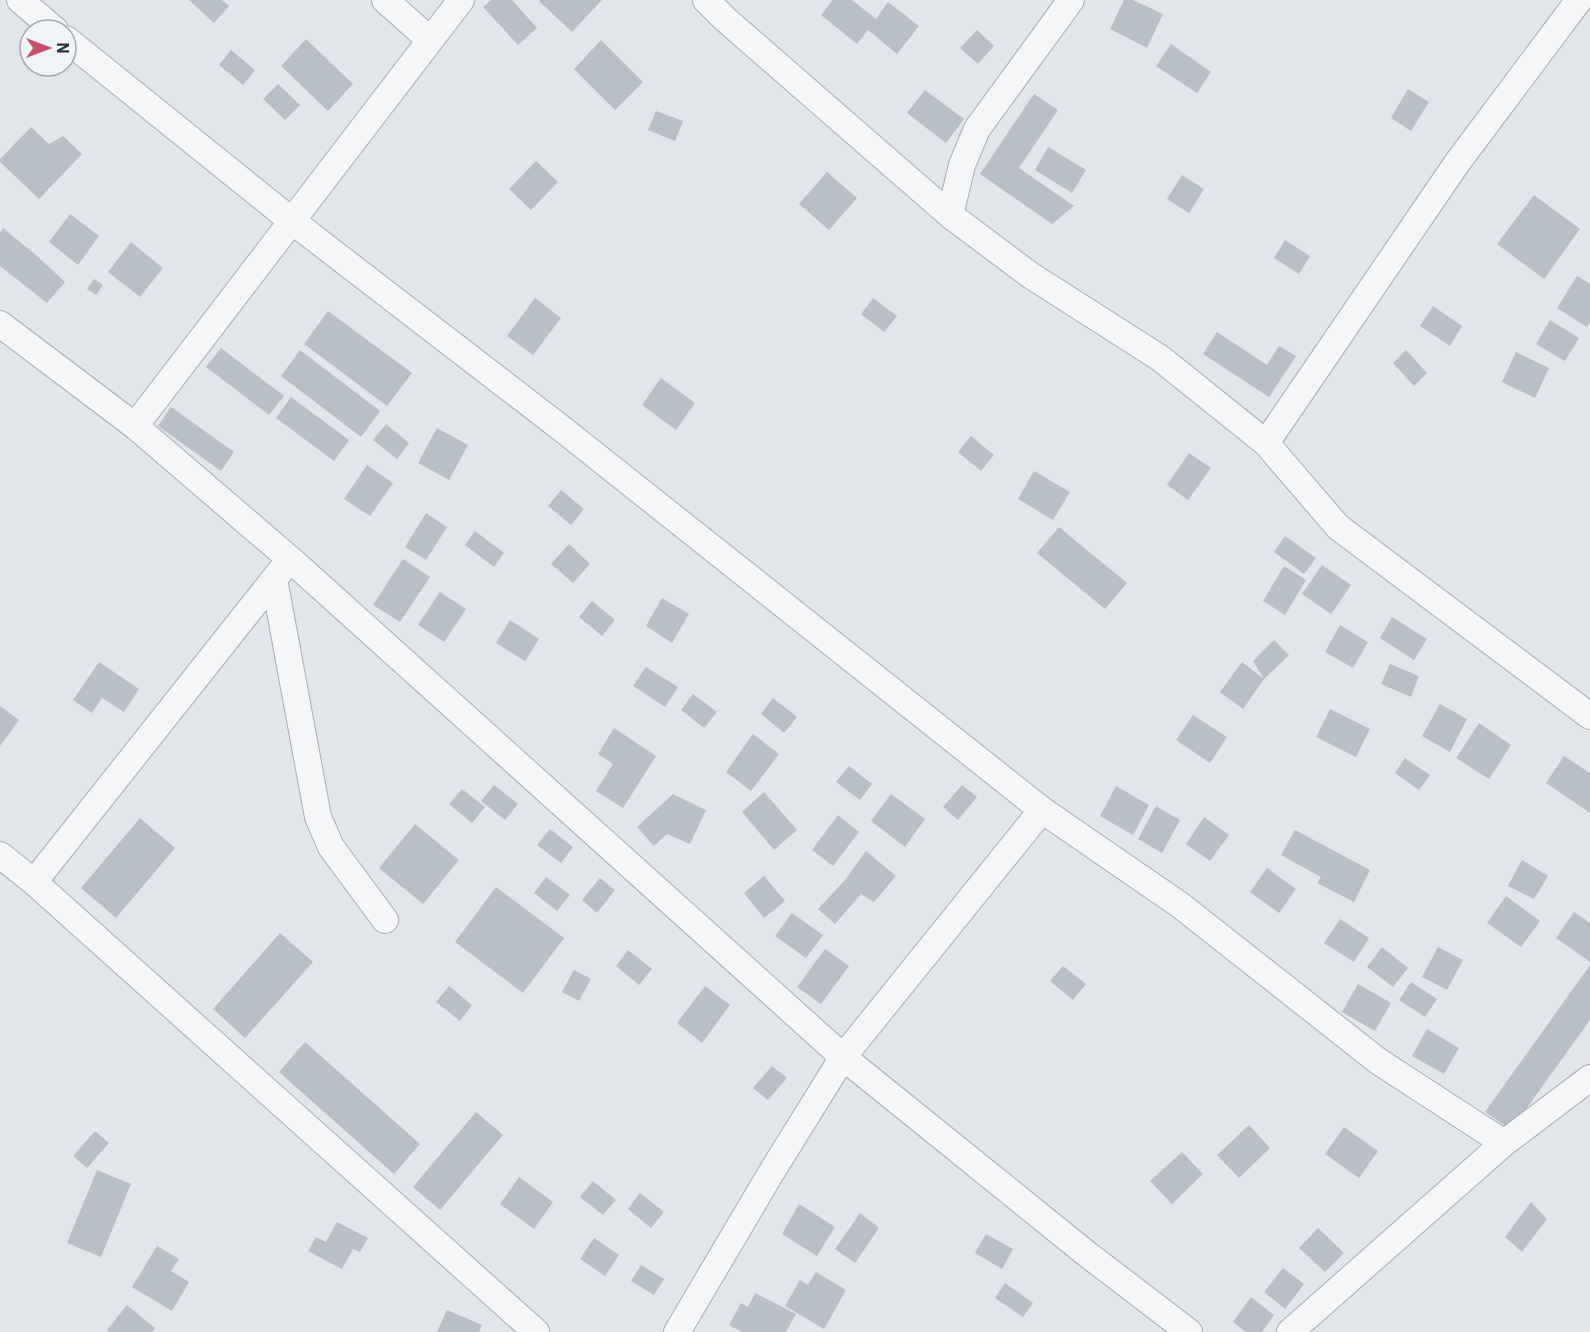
<svg xmlns="http://www.w3.org/2000/svg" width="1590" height="1332" viewBox="0 0 1590 1332" font-family="'IBM Plex Sans',sans-serif">
  <style>
    .building { fill: #b9bfc6 }
    .lines { fill: none; stroke-linecap: round; stroke-linejoin: round }
    .street-casing { stroke: #a7acb3; stroke-width: 28 }
    .street { stroke: #f4f6f8; stroke-width: 26 }
  </style>
  <rect width="100%" height="100%" fill="#e2e5e9"/>
  <!-- building -->
  <path class="building" d="M189,0H222L229,6L214,23Z
    M491,0H512L537,28L518,45L483,7Z
    M540,0H602L572,32L539,1Z
    M833,0H852L876,19L888,2L919,26L897,54L868,30L857,44L821,15Z
    M1124,0H1133L1163,14L1147,48L1110,29Z
    M977,30L994,46L978,64L960,48Z
    M306,39L353,84L328,111L281,66Z
    M601,40L643,82L615,110L574,69Z
    M1171,44L1211,72L1197,93L1156,66Z
    M231,50L255,70L243,85L219,65Z
    M278,84L300,105L285,120L263,99Z
    M1408,89L1429,102L1411,131L1391,118Z
    M925,90L964,119L946,143L907,113Z
    M1034,94L1058,110L1019,168L1074,206L1052,224L980,174Z
    M656,111L683,121L675,141L648,130Z
    M31,127L49,144L63,136L82,154L39,199L0,162V159Z
    M1048,147L1086,170L1072,193L1035,170Z
    M536,161L558,182L531,210L509,189Z
    M827,172L857,198L829,230L799,204Z
    M1182,175L1204,189L1189,213L1167,199Z
    M1534,195L1580,229L1544,279L1497,244Z
    M70,214L99,236L78,265L49,242Z
    M3,228L37,256L65,282L47,303L0,266V233Z
    M1285,240L1310,256L1299,274L1274,258Z
    M131,242L163,268L140,297L108,272Z
    M1577,276L1590,284V322L1587,327L1557,308Z
    M94,279L103,285L96,295L87,289Z
    M535,298L561,318L533,355L507,336Z
    M873,298L897,316L884,332L861,314Z
    M1433,306L1462,326L1450,346L1420,326Z
    M328,311L412,373L387,406L304,344Z
    M1550,320L1579,338L1565,361L1536,344Z
    M1217,332L1267,365L1279,346L1296,356L1269,397L1203,354Z
    M221,348L284,396L269,415L206,367Z
    M300,350L380,411L361,437L281,376Z
    M1406,350L1427,373L1414,386L1393,363Z
    M1516,352L1549,368L1535,398L1502,382Z
    M661,378L695,403L676,430L642,405Z
    M291,397L349,440L334,461L276,418Z
    M171,407L234,452L221,471L158,426Z
    M386,424L409,443L397,459L373,440Z
    M437,428L468,445L449,480L418,463Z
    M971,436L994,455L981,471L958,452Z
    M1189,453L1211,468L1188,500L1167,485Z
    M367,465L393,483L370,516L344,499Z
    M1034,471L1070,492L1053,520L1018,499Z
    M561,490L584,509L571,525L548,506Z
    M426,513L447,527L426,560L405,547Z
    M1059,527L1127,583L1105,609L1037,553Z
    M475,531L504,553L494,567L465,545Z
    M1285,536L1316,558L1304,574L1274,552Z
    M569,544L590,564L573,583L551,564Z
    M403,559L430,577L400,622L373,605Z
    M1322,565L1351,585L1331,614L1302,594Z
    M1284,566L1306,580L1285,615L1263,601Z
    M440,592L466,609L444,642L418,625Z
    M662,598L689,614L672,643L646,626Z
    M592,601L615,620L602,636L579,617Z
    M1392,617L1427,639L1414,660L1380,638Z
    M510,620L539,639L525,661L496,643Z
    M1340,625L1368,642L1353,668L1325,652Z
    M1274,640L1289,655L1264,679L1253,661Z
    M99,662L139,689L124,712L102,698L92,713L73,700Z
    M1242,662L1264,679L1243,709L1220,692Z
    M1390,664L1419,676L1411,697L1381,684Z
    M646,667L678,687L665,707L633,686Z
    M693,694L717,712L704,728L681,710Z
    M773,698L797,717L784,733L761,714Z
    M1440,704L1467,719L1450,752L1422,736Z
    M0,706L19,720L0,746Z
    M1330,709L1370,729L1356,757L1316,737Z
    M1193,715L1227,737L1210,763L1176,740Z
    M1479,723L1511,745L1489,779L1456,758Z
    M614,728L656,756L623,808L596,791L613,764L598,754Z
    M753,734L779,754L751,791L726,772Z
    M1564,756L1590,773V813L1546,783Z
    M1405,758L1430,775L1419,790L1395,773Z
    M849,766L872,784L860,800L836,782Z
    M494,785L518,804L505,820L481,801Z
    M962,785L977,797L958,820L943,807Z
    M1116,786L1149,805L1133,835L1100,816Z
    M462,789L485,807L472,823L449,804Z
    M764,792L797,830L774,850L742,812Z
    M673,794L706,810L690,844L667,834L654,846L637,827Z
    M891,794L925,819L905,847L871,821Z
    M1156,806L1180,820L1162,853L1138,839Z
    M838,815L859,832L833,866L812,850Z
    M1204,817L1229,835L1210,861L1186,844Z
    M140,818L175,848L116,918L81,888Z
    M415,824L459,860L423,904L379,868Z
    M550,829L573,847L561,863L537,845Z
    M1295,830L1370,870L1354,902L1317,883L1321,877L1281,855Z
    M866,851L896,876L874,902L861,894L835,924L818,909L845,880Z
    M1522,860L1548,876L1534,899L1508,886Z
    M1267,868L1296,889L1279,913L1250,892Z
    M764,876L785,901L764,918L744,893Z
    M546,877L570,895L557,911L534,893Z
    M600,878L615,890L597,913L582,900Z
    M496,887L564,938L523,993L455,942Z
    M1506,896L1540,921L1521,947L1487,923Z
    M1574,912L1590,923V962L1556,938Z
    M792,913L823,935L806,958L775,936Z
    M1340,919L1369,938L1354,962L1324,943Z
    M280,933L313,962L245,1038L213,1009Z
    M1382,947L1408,968L1393,987L1367,967Z
    M1438,947L1463,960L1447,990L1422,977Z
    M825,949L849,966L821,1004L797,987Z
    M628,950L652,969L639,985L616,966Z
    M1590,965V1020L1511,1130L1485,1112Z
    M1063,966L1086,984L1073,1000L1050,981Z
    M574,970L591,979L579,1001L562,992Z
    M1411,982L1437,999L1425,1017L1399,1000Z
    M1358,984L1391,1003L1375,1031L1342,1012Z
    M449,986L472,1005L460,1021L436,1002Z
    M705,986L730,1005L702,1043L677,1023Z
    M1427,1029L1459,1048L1444,1074L1412,1056Z
    M305,1042L420,1144L394,1174L279,1072Z
    M772,1066L787,1078L768,1100L753,1088Z
    M476,1112L503,1135L440,1210L413,1187Z
    M1249,1125L1270,1148L1239,1178L1217,1155Z
    M1344,1127L1378,1151L1359,1178L1325,1154Z
    M95,1131L109,1143L87,1168L73,1156Z
    M1182,1152L1203,1174L1172,1204L1150,1181Z
    M97,1170L131,1184L101,1257L67,1243Z
    M519,1177L553,1202L534,1229L500,1204Z
    M593,1181L616,1200L603,1215L580,1197Z
    M640,1193L664,1212L651,1228L628,1209Z
    M1531,1202L1547,1219L1522,1252L1505,1237Z
    M799,1204L835,1227L817,1256L782,1234Z
    M860,1213L879,1228L855,1263L835,1249Z
    M337,1222L368,1238L360,1252L353,1249L342,1269L308,1251L316,1237L326,1242Z
    M1318,1228L1344,1253L1325,1272L1299,1248Z
    M986,1234L1013,1249L1002,1269L975,1253Z
    M594,1238L619,1255L605,1276L580,1259Z
    M157,1246L179,1259L171,1271L189,1282L172,1311L132,1287Z
    M641,1265L664,1279L654,1295L631,1281Z
    M1283,1268L1304,1284L1285,1309L1264,1292Z
    M816,1272L846,1290L824,1329L785,1306L800,1280L808,1285Z
    M1005,1283L1033,1303L1023,1317L995,1298Z
    M755,1293L796,1314L786,1332H742L729,1325L741,1303L748,1307Z
    M1251,1297L1274,1315L1262,1332H1246L1233,1322Z
    M127,1305L155,1328L152,1332H109L107,1330Z
    M447,1310L482,1325L479,1332H437Z"/>
  <g class="lines">
    <defs>
      <path id="street" d="M20,0L55,30
        M385,0L430,40
        M706,0L725,19L950,215L1030,275L1160,358L1266,443L1338,527L1590,716
        M66,39L292,221L561,428L1042,810
        M950,215L962,165L977,129L1071,0
        M0,324L135,426
        M1266,443L1457,163L1579,0
        M290,559L843,1057L1087,1254L1189,1332
        M274,579L318,817L331,847L385,920
        M0,855L34,882L536,1332
        M34,882L290,559L135,426L461,0
        M677,1332L771,1173L843,1057L1042,810L1180,905L1378,1061L1504,1143L1590,1078
        M1290,1332L1504,1143"/>
    </defs>
    <!-- street casing -->
    <use href="#street" class="street-casing"/>
    <!-- street -->
    <use href="#street" class="street"/>
  </g>
  <!-- north arrow -->
  <g transform="translate(48 48) rotate(90)"><circle r="28" fill="#f1f4f7" stroke="#a2a7ae" stroke-width="1.5"/>
  <path d="M0-4.5L10 22L0 15L-10 22Z" fill="#c64f69"/>
  <text y="-9" font-size="16" font-weight="bold" text-anchor="middle" fill="#2b3440">N</text>
  </g>
</svg>
